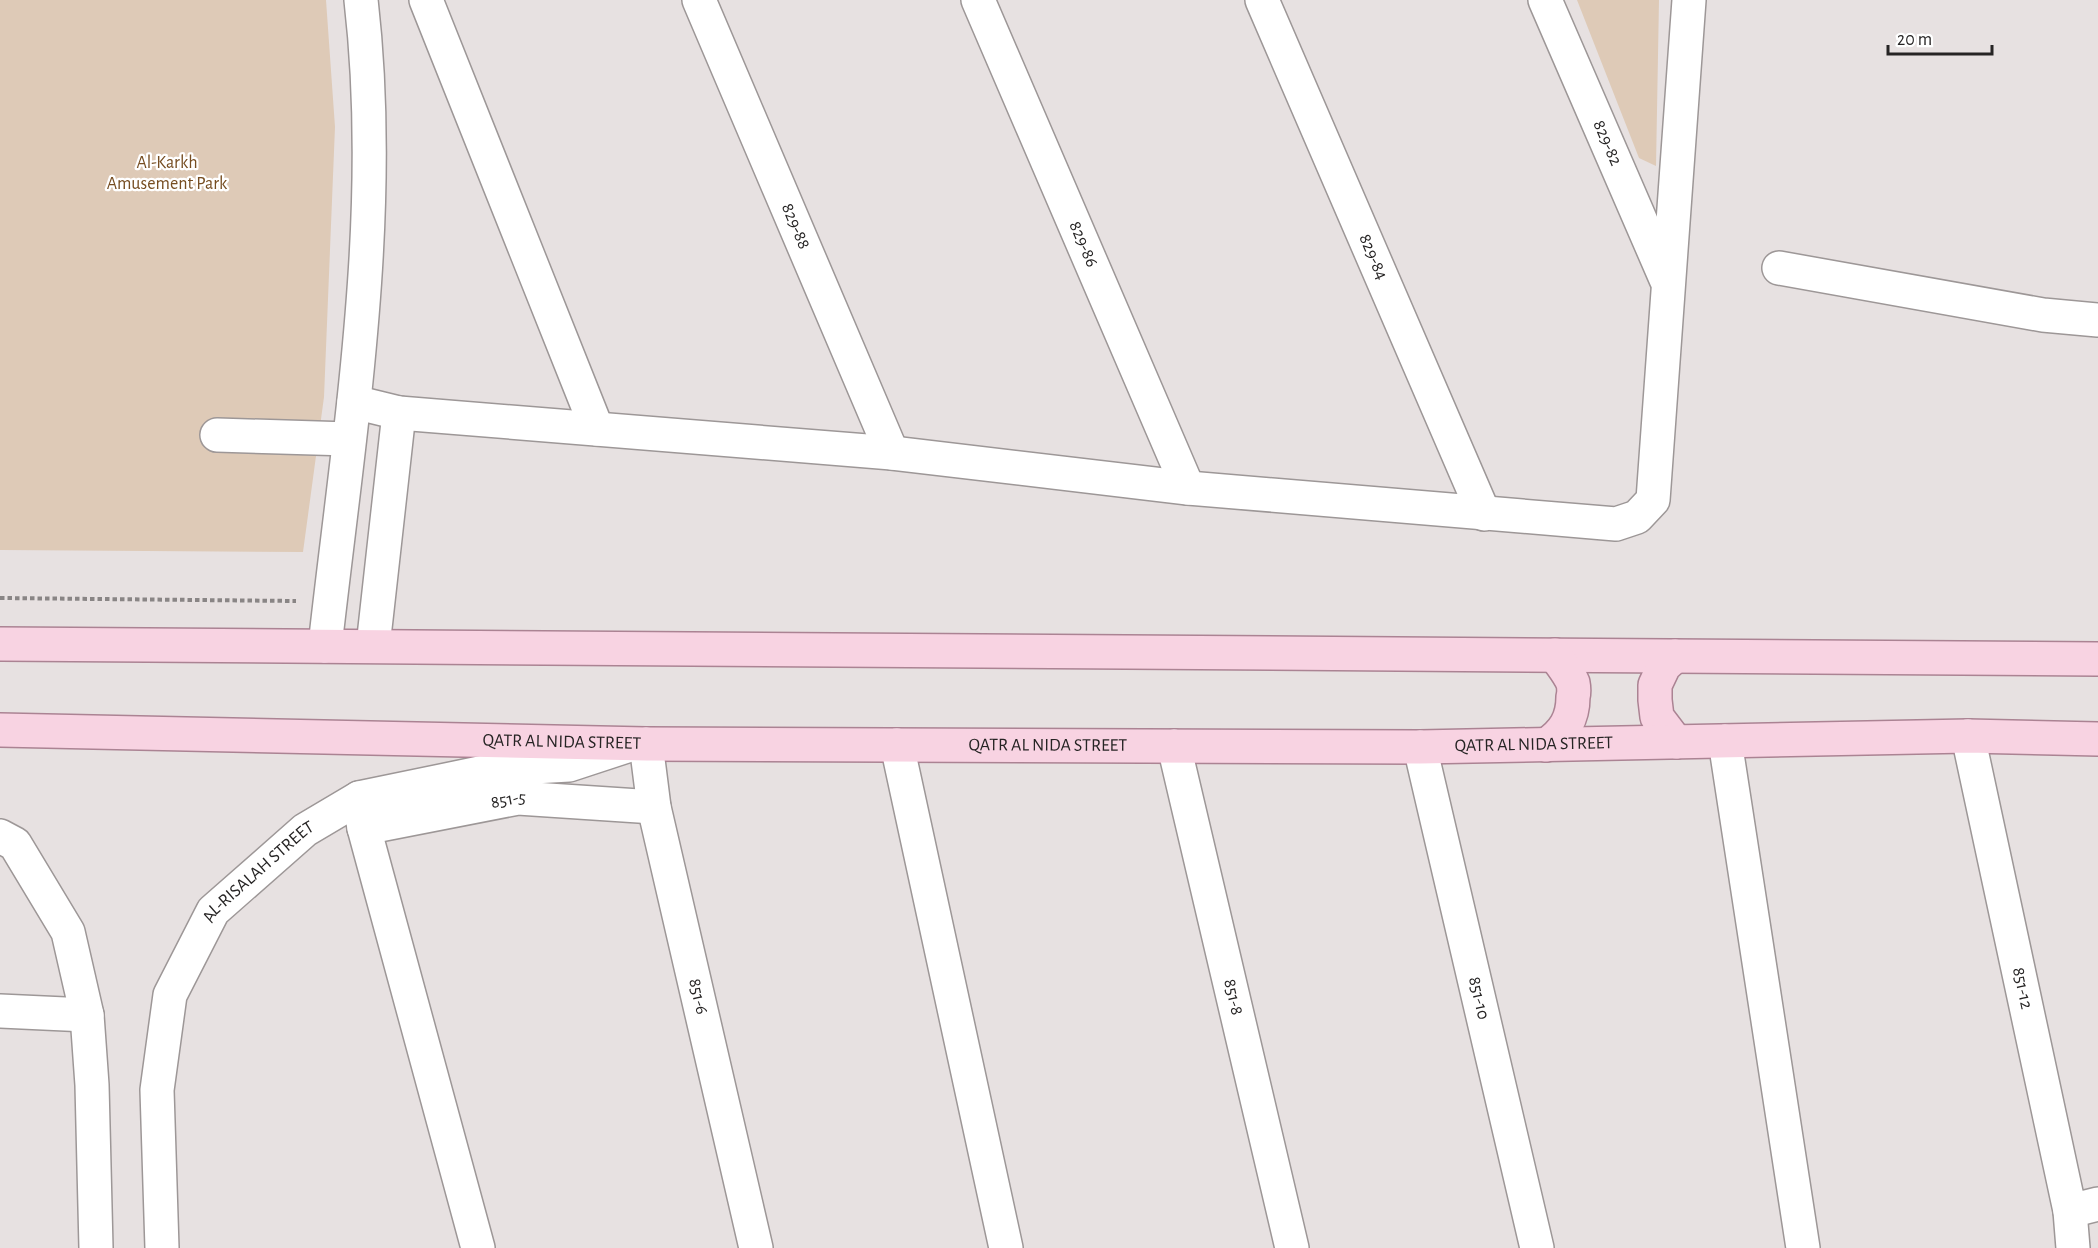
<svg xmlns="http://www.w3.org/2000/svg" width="2098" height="1248" viewBox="0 0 2098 1248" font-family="'Alegreya Sans',sans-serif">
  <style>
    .green { fill: #decab7 }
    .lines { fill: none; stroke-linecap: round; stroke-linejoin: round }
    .minor-casing { stroke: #9d9797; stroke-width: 36 }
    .major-casing { stroke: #ab8393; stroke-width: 36 }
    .path { stroke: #898585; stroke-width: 4; stroke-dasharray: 4.5 3; stroke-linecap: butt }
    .minor { stroke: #fff; stroke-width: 33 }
    .major { stroke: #f8d3e2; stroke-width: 33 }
    .labels { text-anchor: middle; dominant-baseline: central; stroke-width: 4.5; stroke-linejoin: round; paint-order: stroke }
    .street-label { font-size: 18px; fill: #262424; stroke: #fff }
    .park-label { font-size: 18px; fill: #764d21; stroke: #fff }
  </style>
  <rect width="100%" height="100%" fill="#e7e1e1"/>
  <!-- green -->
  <path class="green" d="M0,0H326L335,127L324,397L303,552L0,550Z
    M1577,0H1659L1656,166L1639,158Z"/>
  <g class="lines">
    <defs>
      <g id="minor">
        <path d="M426,0L597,429"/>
        <path id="s1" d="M699,0L892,453"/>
        <path id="s2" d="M978,0L1188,488"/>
        <path id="s3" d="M1262,0L1484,514"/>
        <path id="s4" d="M1545,0L1666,279"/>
        <path d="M1779,268L2043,315L2098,320"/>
        <path d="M354,402L399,413L892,453L1188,488L1616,524L1637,517L1653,500L1689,0"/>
        <path d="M217,435L349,439"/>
        <path d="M325,646C349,432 386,215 361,0"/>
        <path d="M373,646L399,413"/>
        <path id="s5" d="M1968,736L2070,1211L2098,1204"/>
        <path d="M1725,741L1803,1248"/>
        <path id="s6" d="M646,744L654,807L756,1248"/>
        <path d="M897,745L1006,1248"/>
        <path id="s7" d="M1174,746L1292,1248"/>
        <path id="s8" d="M1420,747L1537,1248"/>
        <path d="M359,798L364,828L478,1248"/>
        <path id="s9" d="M364,828L518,798L654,807"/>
        <path d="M0,836L15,844L68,932L87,1015L92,1085L96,1248"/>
        <path d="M0,1011L87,1015"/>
        <path d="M2070,1211L2073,1248"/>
        <path id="s10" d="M162,1248L157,1090L170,995L213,911L305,830L359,798L499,769L569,765L630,745"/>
      </g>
      <g id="major">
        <path d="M0,644L2098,659"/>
        <path d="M1675,656L1664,666L1655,685V700L1657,717L1676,742"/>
        <path id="s11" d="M0,730L646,744L1420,747L1968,736L2098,739"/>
        <path d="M1546,745C1564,733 1573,719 1573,697C1574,693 1574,688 1573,683C1569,673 1561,664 1555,655"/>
      </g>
    </defs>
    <!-- minor casing -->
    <use href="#minor" class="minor-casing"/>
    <!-- major casing -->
    <use href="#major" class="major-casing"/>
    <!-- path -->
    <path class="path" d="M0,598L296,601"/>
    <!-- minor -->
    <use href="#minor" class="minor"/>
    <!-- major -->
    <use href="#major" class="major"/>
  </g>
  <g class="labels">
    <!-- street labels -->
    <g class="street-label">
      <text stroke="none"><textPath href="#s4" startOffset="156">829-82</textPath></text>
      <text stroke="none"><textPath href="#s1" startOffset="246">829-88</textPath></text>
      <text stroke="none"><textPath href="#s2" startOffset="266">829-86</textPath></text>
      <text stroke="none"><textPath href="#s3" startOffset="280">829-84</textPath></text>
      <text stroke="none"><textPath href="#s11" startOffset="562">QATR AL NIDA STREET</textPath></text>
      <text stroke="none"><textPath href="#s11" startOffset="1048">QATR AL NIDA STREET</textPath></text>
      <text stroke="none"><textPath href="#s11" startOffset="1534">QATR AL NIDA STREET</textPath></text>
      <text stroke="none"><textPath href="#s9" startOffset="147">851-5</textPath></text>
      <text stroke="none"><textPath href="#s10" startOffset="408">AL-RISALAH STREET</textPath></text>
      <text stroke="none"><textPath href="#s5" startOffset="258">851-12</textPath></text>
      <text stroke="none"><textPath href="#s6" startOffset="258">851-6</textPath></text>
      <text stroke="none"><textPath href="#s7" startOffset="258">851-8</textPath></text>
      <text stroke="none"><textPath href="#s8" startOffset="258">851-10</textPath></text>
    </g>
    <!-- park labels -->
    <g class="park-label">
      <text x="167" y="163">Al-Karkh<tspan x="167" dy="21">Amusement Park</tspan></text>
    </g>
  </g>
  <!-- scale -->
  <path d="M1888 45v9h104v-9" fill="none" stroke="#262424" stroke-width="3"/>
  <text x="1897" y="45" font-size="18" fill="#262424" stroke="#ffffff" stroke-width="4.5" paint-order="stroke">20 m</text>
</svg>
